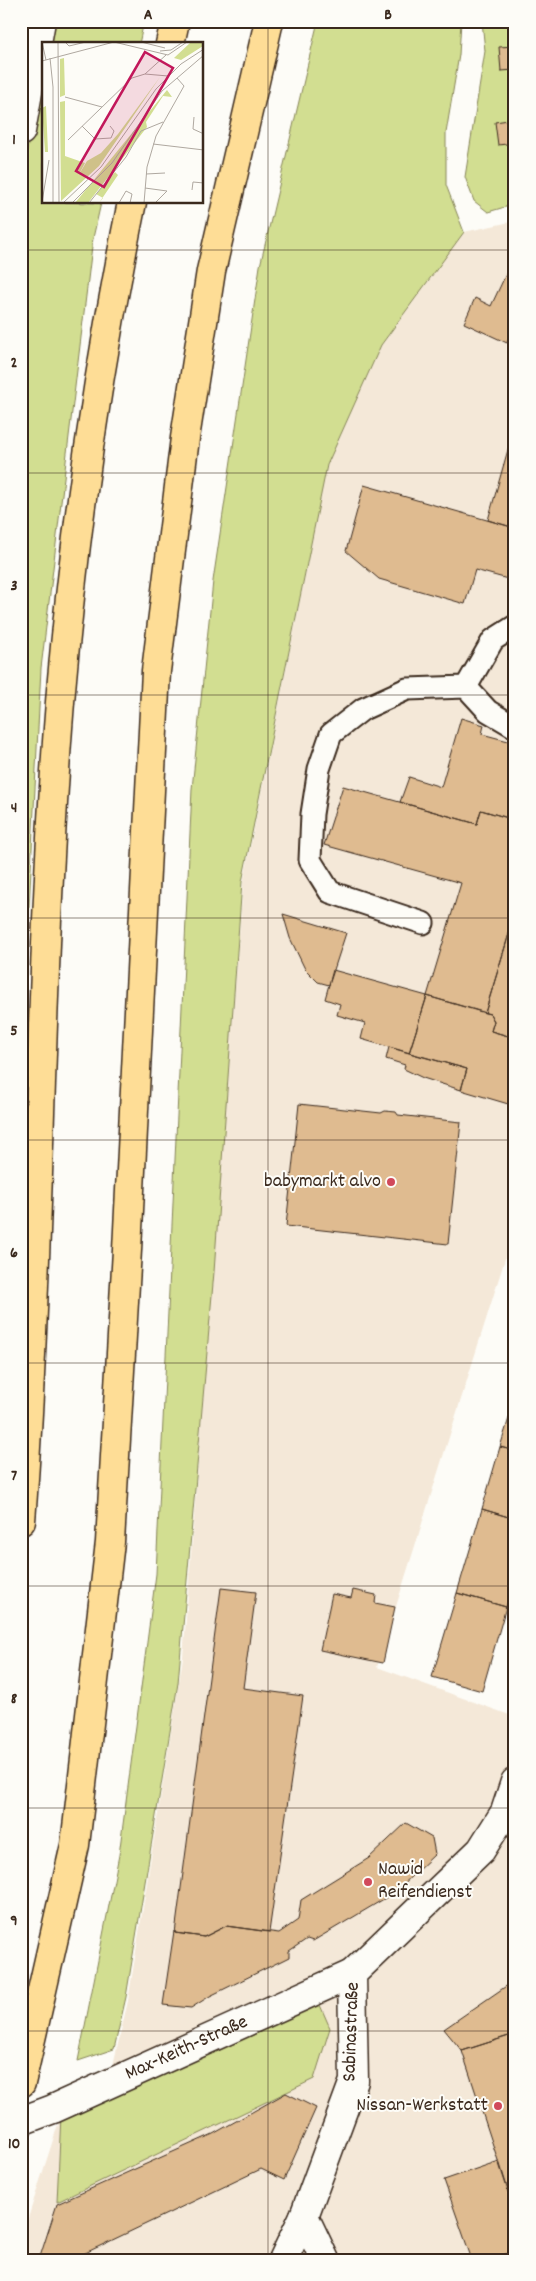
<svg xmlns="http://www.w3.org/2000/svg" width="536" height="2281" viewBox="0 0 536 2281" font-family="Dekko,sans-serif">
  <style>
    .built { fill: #f4e8d8 }
    .green { fill: #d2de91; stroke: #868458 }
    .building { fill: #dfbb90; stroke: #3b2a1e }
    .lines { fill: none; stroke-linecap: round; stroke-linejoin: round }
    .lane-casing { stroke: #3b2a1e; stroke-width: 25 }
    .street-casing { stroke: #3b2a1e; stroke-width: 31 }
    .highway-casing { stroke: #3b2a1e; stroke-width: 31 }
    .lane { stroke: #fdfcf7; stroke-width: 21 }
    .street { stroke: #fdfcf7; stroke-width: 28 }
    .highway { stroke: #fedd96; stroke-width: 28 }
    .grid { fill: none; stroke: #3b2a1e; stroke-width: 1; stroke-opacity: 0.55 }
    .poi-dot { fill: #d1495b; stroke: #fdfcf7; stroke-width: 2 }
    .labels { text-anchor: middle; dominant-baseline: central; stroke-width: 4; stroke-linejoin: round; paint-order: stroke }
    .poi-label { font-size: 20px; fill: #3b2a1e; stroke: #fdfcf7; text-anchor: end }
    .street-label { font-size: 20px; fill: #3b2a1e; stroke: #fdfcf7 }
    .inset-road { fill: none; stroke: #afa8a0; stroke-width: 1 }
    .view { fill: #c2185b; fill-opacity: 0.15; stroke: #c2185b; stroke-width: 2.5 }
    .inset-edge { fill: none; stroke: #3b2a1e; stroke-width: 2.5 }
    .neatline { fill: none; stroke: #3b2a1e; stroke-width: 2 }
    .grid-label { font-size: 16px; text-anchor: middle; font-weight: bold; fill: #3b2a1e }
  </style>
  <rect width="100%" height="100%" fill="#fdfcf7"/>
  <filter id="ink" filterUnits="userSpaceOnUse"><feTurbulence type="fractalNoise" baseFrequency=".02" numOctaves="2"/><feDisplacementMap in="SourceGraphic" scale="10" xChannelSelector="R" yChannelSelector="G"/><feConvolveMatrix kernelMatrix="1 2 1 2 8 2 1 2 1" color-interpolation-filters="sRGB"/></filter>
  <g filter="url(#ink)">
    <!-- built -->
    <path class="built" d="M515,221V1227L377,1667L515,1717V1780L501,1809L349,1971L110,2078L128,2001L183,1657L243,883L327,465L381,345L464,232Z
      M515,1798V2260H21V2240L61,2115L355,1977Z"/>
    <!-- green -->
    <path class="green" d="M51,21H144L139,44H47Z
      M318,21H461L459,55L446,133V185L464,232L381,345L327,465L242,882L214,1272L178,1683L126,1997L114,2049L78,2061L119,1855L156,1574L192,789L213,581L260,266Z
      M482,21H515V204L488,212L474,201L465,177L485,51Z
      M44,61V202L101,203L93,238L41,668L21,1070V181Z
      M320,2005L330,2028L314,2079L57,2202L61,2115L260,2023Z"/>
    <!-- building -->
    <path class="building" d="M515,46V70L501,71L499,47Z
      M515,119V143L498,145L495,122Z
      M514,257L515,336L510,334L507,343L464,323L475,298L491,306Z
      M515,425V528L488,520Z
      M364,485L515,528V581L475,570L465,604L379,579L346,551Z
      M461,718L484,725L482,734L512,742L510,751L515,753V820L481,810L477,824L400,802L409,777L441,787Z
      M343,786L477,824L481,810L515,820V914L485,1013L427,996L461,883L324,845Z
      M283,914L346,933L329,985L318,982L305,969L290,938Z
      M515,914V1038L491,1031L494,1021L490,1014L485,1013Z
      M333,970L427,996L409,1053L361,1039L365,1023L337,1015L340,1004L325,999Z
      M427,996L490,1014L494,1021L491,1031L515,1038V1106L461,1090L467,1069L409,1053Z
      M389,1047L467,1069L461,1090L423,1078L404,1069L405,1065L386,1059Z
      M299,1104L381,1113L385,1111L396,1112L398,1115L461,1122L448,1244L286,1226Z
      M515,1399V1451L500,1447Z
      M500,1447L515,1451V1519L482,1509Z
      M482,1509L515,1519V1578L506,1607L457,1593Z
      M221,1588L256,1592L243,1688L303,1696L269,1932L226,1926L204,1937L175,1933Z
      M353,1590L376,1595L375,1603L395,1607L383,1663L320,1650L332,1594L351,1598Z
      M457,1593L506,1607L482,1691L432,1677Z
      M406,1823L432,1838L435,1854L394,1893L313,1941L307,1939L289,1951V1957L283,1960L210,1996L191,2008L163,2005L174,1931L175,1933L204,1937L226,1926L279,1933L298,1920L301,1900L369,1858Z
      M515,1980V2034L462,2051L444,2029Z
      M515,2034V2198L511,2200L462,2051Z
      M286,2093L316,2108L284,2180L261,2169L79,2256V2260H39L57,2204L213,2134Z
      M499,2161L511,2200L515,2198V2251L487,2260H472L444,2180Z"/>
    <g class="lines">
      <defs>
        <path id="lane" d="M466,687L488,711L515,727
          M423,923L330,892L310,860L312,814L319,769L331,734L363,709L407,689L466,687L493,640L515,626"/>
        <g id="street">
          <path d="M21,131L41,21"/>
          <path id="s1" d="M21,2121L53,2109L352,1974"/>
          <path d="M304,2216L325,2260"/>
          <path d="M283,2260L304,2216L354,2081L352,1974L481,1850L505,1812L515,1782"/>
        </g>
        <path id="highway" d="M170,44L175,21
          M21,1521C42,1244 38,966 61,690C75,526 99,363 132,202
          M21,2083L75,1845L110,1542L127,1250L156,671L185,438L211,271L269,21"/>
      </defs>
      <!-- lane casing -->
      <use href="#lane" class="lane-casing"/>
      <!-- street casing -->
      <use href="#street" class="street-casing"/>
      <!-- highway casing -->
      <use href="#highway" class="highway-casing"/>
      <!-- lane -->
      <use href="#lane" class="lane"/>
      <!-- street -->
      <use href="#street" class="street"/>
      <!-- highway -->
      <use href="#highway" class="highway"/>
    </g>
  </g>
  <!-- grid -->
  <path class="grid" d="M268,21V2260M21,250H515M21,473H515M21,695H515M21,918H515M21,1140H515M21,1363H515M21,1586H515M21,1808H515M21,2031H515"/>
  <!-- markers -->
  <g class="poi-dot">
    <circle cx="391" cy="1182" r="5"/>
    <circle cx="368" cy="1882" r="5"/>
    <circle cx="498" cy="2106" r="5"/>
  </g>
  <g class="labels">
    <!-- poi labels -->
    <g class="poi-label">
      <text x="381" y="1182">babymarkt alvo</text>
      <text x="378" y="1870" text-anchor="start">Nawid<tspan x="378" dy="23">Reifendienst</tspan></text>
      <text x="488" y="2106">Nissan-Werkstatt</text>
    </g>
    <!-- street labels -->
    <g class="street-label">
      <text transform="translate(352 2032) rotate(-88)">Sabinastraße</text>
      <text stroke="none"><textPath href="#s1" startOffset="181">Max-Keith-Straße</textPath></text>
    </g>
  </g>
  <!-- overview -->
  <g transform="translate(42 42)">
    <rect width="161" height="161" fill="#fdfcf7"/>
    <path d="M149,0H161V4L139,18L132,16ZM22,16L23,53L18,55V17ZM118,35L57,124L19,159L18,60L23,59V114L43,121L36,134L45,119L59,111L76,92ZM125,48L130,55L121,54L104,80L105,85L46,161H33ZM4,64L6,110H3L0,66ZM73,130L76,133L57,161L61,156L54,152Z" fill="#d2de91"/>
    <path class="inset-road" d="M0,0L4,18M16,0L17,161M23,0L27,4L44,0M99,0L123,6M118,9L129,8L141,0M8,16L11,45V161M0,19L72,0L126,13L145,0M103,32L126,34M23,55L60,65M152,75L151,87L162,92M40,84L53,97L69,96L72,89L68,84M26,98L90,36L103,32L124,13M111,102L162,108M104,132L123,131M103,146L125,149L113,161M150,148L151,140L162,141M0,160L7,118M21,161L59,125L114,47L139,22L162,7M30,161L70,121L120,49L162,13M47,161L84,115L99,89L121,80M77,161L84,149L90,152L88,161M102,161L105,125L114,94L142,44L135,36"/>
    <path class="view" d="M103,10L131,26L62,145L34,129Z"/>
    <rect width="161" height="161" class="inset-edge"/>
  </g>
  <!-- margin -->
  <rect width="536" height="2281" fill="none" stroke="#fdfcf7" stroke-width="55"/>
  <rect x="28" y="28" width="480" height="2226" class="neatline"/>
  <g class="grid-label">
    <text x="148" y="19">A</text>
    <text x="388" y="19">B</text>
    <text x="14" y="144">1</text>
    <text x="14" y="367">2</text>
    <text x="14" y="590">3</text>
    <text x="14" y="812">4</text>
    <text x="14" y="1035">5</text>
    <text x="14" y="1257">6</text>
    <text x="14" y="1480">7</text>
    <text x="14" y="1703">8</text>
    <text x="14" y="1925">9</text>
    <text x="14" y="2148">10</text>
  </g>
</svg>
